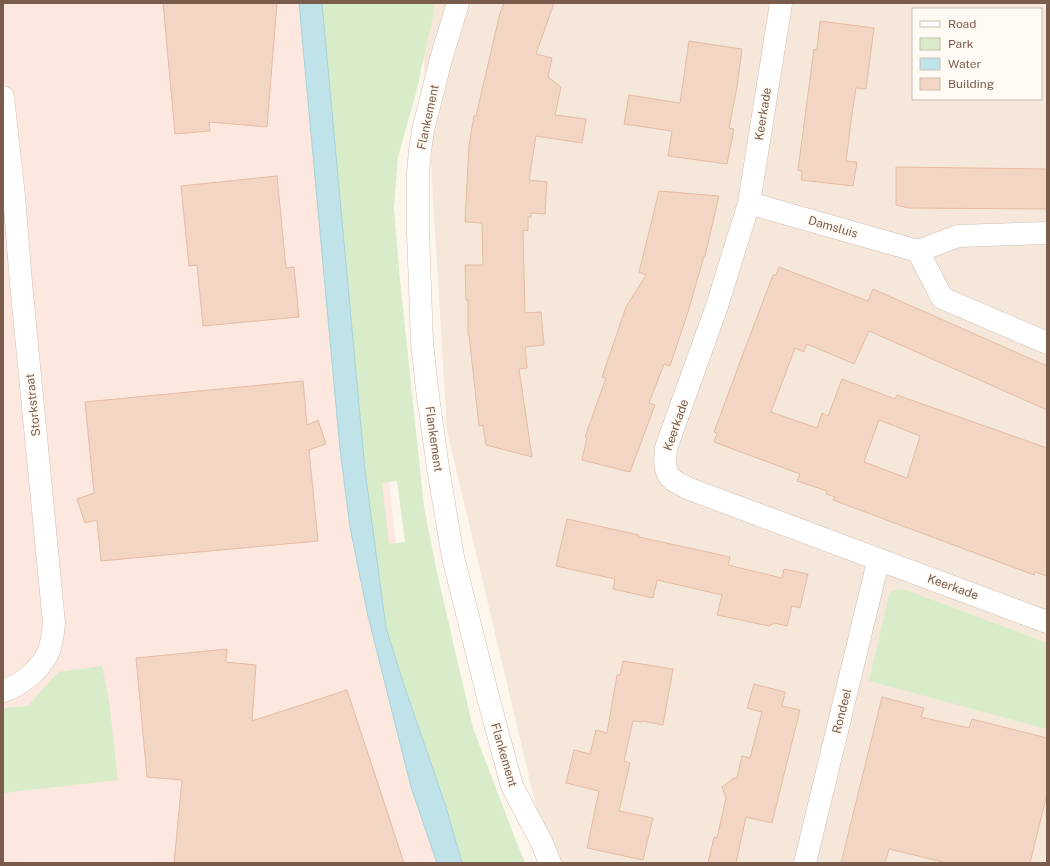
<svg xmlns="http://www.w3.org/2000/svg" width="1050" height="866" viewBox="0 0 1050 866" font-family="'Public Sans',sans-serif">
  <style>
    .residential { fill: #f5e8da; fill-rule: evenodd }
    .commercial { fill: #fde8e0 }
    .green { fill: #d8ecc9; fill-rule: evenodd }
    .water { fill: #bfe3e8; stroke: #a5d3da }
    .building { fill: #f3d5c3; stroke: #e6bba3; fill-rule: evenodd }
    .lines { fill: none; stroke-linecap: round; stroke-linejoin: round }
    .minor-casing { stroke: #d1beb0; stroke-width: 23 }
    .minor { stroke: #fff; stroke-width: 22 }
    .labels { text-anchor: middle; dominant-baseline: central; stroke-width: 4; stroke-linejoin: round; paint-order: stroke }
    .street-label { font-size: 12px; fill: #7a5c4d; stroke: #fffaf3 }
  </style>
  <rect width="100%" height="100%" fill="#fdf6ec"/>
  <!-- residential -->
  <path class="residential" d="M418,3H1047V863H559L537,810L447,431L427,99ZM913,9H1041V99H913Z"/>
  <!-- commercial -->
  <path class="commercial" d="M3,3H336L402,601L482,863H3Z"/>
  <!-- green -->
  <path class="green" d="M322,3H434L433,16L416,93L398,157L394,208L400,280L424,507L438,577L473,728L511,828L525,863H462L446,807L403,682L386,628L365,470ZM397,481L405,542L389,544L382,483Z
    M898,589L906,590L1047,643V729L869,681L888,599L891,592Z
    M102,666L109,700L118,780L3,793V708L28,706L58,672Z"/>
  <!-- water -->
  <path class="water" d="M299,3H322L365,470L386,628L403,682L446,807L462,863H437L411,787L368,616L350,527L340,449Z"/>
  <!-- building -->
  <path class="building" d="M163,3H277L267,127L209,122L210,131L175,134Z
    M504,3H554L536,54L552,58L548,77L561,87L555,115L586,119L582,143L536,136L529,180L547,182L545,214L531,213V217H528V231L523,230L525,313L541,312L544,345L525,347L527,368L519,369L532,457L486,445L483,425L479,426L469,335H468V300H466L465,265H483L482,223L465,222L469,145L474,116H476L500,13Z
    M820,21L874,28L866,89L856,88L852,114L846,161L857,162L853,186L801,180L802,171L798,170L814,49L817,50Z
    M689,41L742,49L737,87L729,128L734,129L727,164L668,156L672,131L624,124L629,95L680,103Z
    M896,167L1047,169V209L909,208L896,205Z
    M277,176L286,268L294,267L299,317L203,326L197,265L189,266L181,186Z
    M659,191L719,196L705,256H704L688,312L670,366L664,364L649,403L655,405L630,472L582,460L587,437H585L606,378L602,377L626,307L646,275L639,272Z
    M779,267L868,301L873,289L1047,366V410L869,331L854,364L807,344L804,352L795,348L771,412L817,428L822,413L828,416L842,379L895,399L897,395L1047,448V576L1035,572L1034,575L833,500L835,497L826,494L827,491L797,481L800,474L714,442L717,433L714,432L743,354L773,275H776ZM879,420L920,436L907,478L864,462Z
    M303,381L307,425L318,420L326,444L309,450L318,541L101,561L97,520L85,523L77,499L94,493L85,402Z
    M567,519L639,535V537L730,557L728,565L782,578L784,569L808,574L800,608L792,606L787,626L774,623L769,626L717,615L722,595L657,580L653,598L613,589L615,579L556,566Z
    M227,649L226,662L256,665L252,721L347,690L404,863H174L182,780L147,777L136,658Z
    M623,661L673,669L663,725L642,721V722L633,721L624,761L630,763L619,811L653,818L643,860L587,848L599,791L566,783L574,750L590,754L596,730L607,733L617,675H620Z
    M754,684L785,692L782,706L800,710L772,823L746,817L736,863H708L714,837L717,838L726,798L722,787L734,778H737L742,756L750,758L762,712L747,708Z
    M882,697L924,708L921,717L969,728L972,719L1047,738V794L1030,863H947L889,849L885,863H841Z"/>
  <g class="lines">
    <defs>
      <path id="minor" d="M458,3L441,59L423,130L420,151L418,173V232L422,342L427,389L438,468L453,557L488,697L512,786L542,843L550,863
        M781,3L749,203L717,306L666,448C665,459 663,472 673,480C677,483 683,485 687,488L1047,622
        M3,97L14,196L21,283L54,623C53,633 52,644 48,653C39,671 21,685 3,691
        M749,203L918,251L958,236L1047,233
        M918,251L942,298L1047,343
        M805,863L876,570L879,560"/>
    </defs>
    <!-- minor casing -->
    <use href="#minor" class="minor-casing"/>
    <!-- minor -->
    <use href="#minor" class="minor"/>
  </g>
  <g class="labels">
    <!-- street labels -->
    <g class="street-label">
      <text transform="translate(763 114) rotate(-81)">Keerkade</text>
      <text transform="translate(428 117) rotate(-78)">Flankement</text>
      <text transform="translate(833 227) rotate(16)">Damsluis</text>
      <text transform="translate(33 405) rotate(-96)">Storkstraat</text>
      <text transform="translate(676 425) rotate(-71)">Keerkade</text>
      <text transform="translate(434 439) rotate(82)">Flankement</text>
      <text transform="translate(953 587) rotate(20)">Keerkade</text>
      <text transform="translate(842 711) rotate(-76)">Rondeel</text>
      <text transform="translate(504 755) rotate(74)">Flankement</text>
    </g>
  </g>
  <!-- border -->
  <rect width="1050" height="866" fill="none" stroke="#7a5c4d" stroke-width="8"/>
  <!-- legend -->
  <rect x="912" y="8" width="130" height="92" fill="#fffaf3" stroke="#cabbb1"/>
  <rect x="920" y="21" width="20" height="6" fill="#ffffff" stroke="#cabbb1"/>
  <text x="948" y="28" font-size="12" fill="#7a5c4d">Road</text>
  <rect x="920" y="38" width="20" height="12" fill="#d8ecc9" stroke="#cabbb1"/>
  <text x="948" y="48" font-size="12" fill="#7a5c4d">Park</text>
  <rect x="920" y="58" width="20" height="12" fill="#bfe3e8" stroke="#cabbb1"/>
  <text x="948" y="68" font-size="12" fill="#7a5c4d">Water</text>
  <rect x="920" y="78" width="20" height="12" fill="#f3d5c3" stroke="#cabbb1"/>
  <text x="948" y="88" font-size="12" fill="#7a5c4d">Building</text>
</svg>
